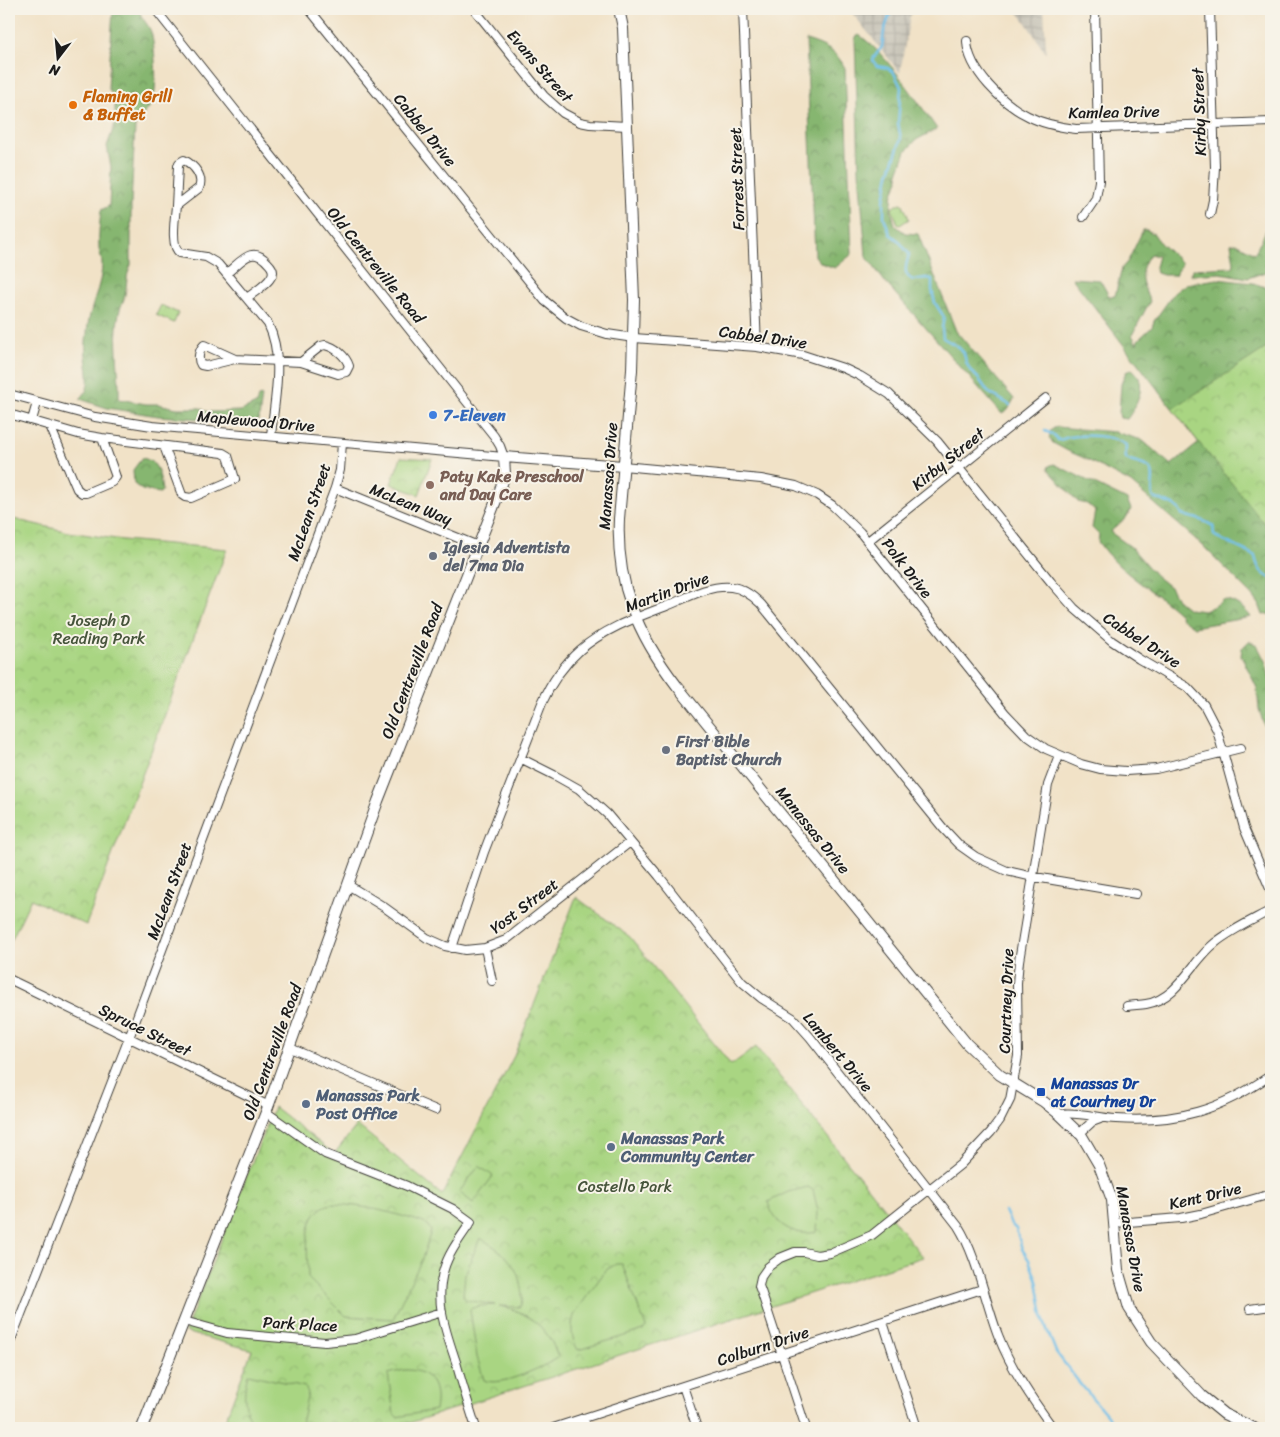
<svg xmlns="http://www.w3.org/2000/svg" width="1280" height="1437" viewBox="0 0 1280 1437" font-family="Sriracha,sans-serif">
  <style>
    .industrial { fill: url(#industrial-grid) }
    .forest { fill: url(#forest-crowns); stroke: #516946 }
    .park { fill: url(#park-crowns); stroke: #62784f }
    .garden { fill: #a9d582; stroke: #62784f }
    .lines { fill: none; stroke-linecap: round; stroke-linejoin: round }
    .stream { stroke: #6ebfe9; stroke-width: 2.5 }
    .minor-casing { stroke: #3c3a36; stroke-width: 10 }
    .major-casing { stroke: #3c3a36; stroke-width: 12 }
    .minor { stroke: #fff; stroke-width: 8 }
    .major { stroke: #fff; stroke-width: 10 }
    .food-dot { fill: #e8710a; stroke: #f7f3e8; stroke-width: 2 }
    .shop-dot { fill: #3f7fe0; stroke: #f7f3e8; stroke-width: 2 }
    .education-dot { fill: #8d6e63; stroke: #f7f3e8; stroke-width: 2 }
    .worship-dot { fill: #6b7280; stroke: #f7f3e8; stroke-width: 2 }
    .transit-dot { fill: #1a4fb4; stroke: #f7f3e8; stroke-width: 2 }
    .service-dot { fill: #5c6f8a; stroke: #f7f3e8; stroke-width: 2 }
    .labels { text-anchor: middle; dominant-baseline: central; stroke-width: 4; stroke-linejoin: round; paint-order: stroke }
    .street-label { font-size: 16px; fill: #1c1c1c; stroke: #f7f3e8 }
    .food-label { font-size: 16px; font-weight: bold; fill: #c56008; stroke: #f7f3e8; text-anchor: start }
    .shop-label { font-size: 16px; font-weight: bold; fill: #366cbe; stroke: #f7f3e8; text-anchor: start }
    .education-label { font-size: 16px; font-weight: bold; fill: #785e54; stroke: #f7f3e8; text-anchor: start }
    .worship-label { font-size: 16px; font-weight: bold; fill: #5b616d; stroke: #f7f3e8; text-anchor: start }
    .park-label { font-size: 16px; fill: #46543b; stroke: #f7f3e8 }
    .transit-label { font-size: 16px; font-weight: bold; fill: #164399; stroke: #f7f3e8; text-anchor: start }
    .service-label { font-size: 16px; font-weight: bold; fill: #4e5e75; stroke: #f7f3e8; text-anchor: start }
  </style>
  <defs>
    <pattern id="industrial-grid" width="8" height="8" patternUnits="userSpaceOnUse" patternTransform="scale(1.25)"><rect width="8" height="8" fill="#c8c4b8"/><path d="M0 4h8M4 0v8" fill="none" stroke="#aba89e"/></pattern>
    <pattern id="forest-crowns" width="20" height="18" patternUnits="userSpaceOnUse" patternTransform="scale(1.25)"><rect width="20" height="18" fill="#86b670"/><path d="M2 6a3 3 0 1 1 6 0M12 15a3 3 0 1 1 6 0" fill="none" stroke="#6d935b"/></pattern>
    <pattern id="park-crowns" width="20" height="18" patternUnits="userSpaceOnUse" patternTransform="scale(1.25)"><rect width="20" height="18" fill="#a9d582"/><path d="M2 6a3 3 0 1 1 6 0M12 15a3 3 0 1 1 6 0" fill="none" stroke="#91b670"/></pattern>
  </defs>
  <rect width="100%" height="100%" fill="#f7f3e8"/>
  <filter id="ink" filterUnits="userSpaceOnUse"><feTurbulence type="fractalNoise" baseFrequency=".02" numOctaves="2"/><feDisplacementMap in="SourceGraphic" scale="10" xChannelSelector="R" yChannelSelector="G"/><feConvolveMatrix kernelMatrix="1 2 1 2 8 2 1 2 1" color-interpolation-filters="sRGB"/></filter>
  <filter id="wash" filterUnits="userSpaceOnUse"><feTurbulence type="fractalNoise" baseFrequency=".0096" numOctaves="4" result="noise"/><feDisplacementMap in="SourceGraphic" scale="20" xChannelSelector="R" yChannelSelector="G"/><feGaussianBlur stdDeviation="1.12" result="paint"/><feColorMatrix in="noise" values="0 0 0 0 0 0 0 0 0 0 0 0 0 0 0 0 0 1.4 0 .05"/><feComposite in="paint" operator="in"/></filter>
  <g filter="url(#wash)">
    <rect width="100%" height="100%" fill="#f1e2c7"/>
    <!-- industrial -->
    <path class="industrial" d="M849,9H917L910,16L900,73Z
      M1014,9H1044L1046,53L1022,17Z"/>
    <!-- forest -->
    <path class="forest" d="M113,9H139C140,18 148,23 151,32C155,46 159,94 151,105C145,114 140,116 135,127L131,205V265C126,274 127,284 125,295C124,301 120,307 119,313C113,340 120,371 119,399L146,404H158L177,408H201L208,412L241,411L256,404L258,397L262,396L259,419L254,423L158,416L107,408L80,399C93,387 87,372 86,356C85,349 86,341 87,333C88,310 103,284 102,262C102,257 99,253 99,248C98,235 100,222 101,210L109,206L111,167L107,146L115,124V98L108,88Z
      M859,35C886,53 918,102 937,129L916,140L906,151L898,173L899,180L893,193L891,210L895,225L905,233L918,234L956,331L1014,399L1008,410L1002,414L885,282L866,256L859,171L855,38Z
      M806,40C823,45 837,51 845,68L852,254L835,268L821,263L815,256Z
      M1271,220V270L1248,278L1220,273L1191,275L1192,269L1233,267L1234,263L1231,244L1236,243L1255,253Z
      M1143,230H1147L1154,234L1160,243L1182,263L1175,275H1163L1157,273L1155,267L1158,256L1150,254C1137,273 1141,281 1150,301L1132,335L1137,344L1138,340L1152,327L1154,321L1174,293L1186,284L1217,279L1253,283L1265,287L1271,281V614L1263,615L1259,604L1253,596L1201,544L1131,483L1084,458L1068,451L1053,443L1049,438L1051,430L1056,427L1115,432L1142,440L1171,465L1199,443L1072,278L1100,280L1109,296H1115L1122,268L1128,261Z
      M1132,369C1149,382 1137,406 1127,419L1120,418L1119,414L1121,384L1126,372Z
      M142,458C159,461 160,476 162,491L160,493L142,490L134,484L133,470Z
      M1054,464L1127,500L1131,509L1126,518L1110,532L1131,547L1155,575L1171,588L1178,601L1188,609L1204,611L1218,604L1222,600C1233,599 1244,608 1251,617L1194,627L1180,617L1181,615C1154,590 1119,573 1098,542L1099,535L1092,528L1095,511L1087,504L1078,502L1048,469L1049,466Z
      M1249,641L1257,645L1266,663L1271,684V773L1265,747L1266,732L1259,709L1257,688L1241,655L1242,648Z"/>
    <!-- park -->
    <path class="park" d="M901,203L903,204L909,219L900,225L898,224L892,209L893,207Z
      M161,305L178,313L174,323L156,315Z
      M1271,345V532L1172,409Z
      M401,457L432,459L419,495L391,484Z
      M9,518L69,532L123,540L227,549L86,925L31,899L9,945V902L14,891L9,888Z
      M576,897L630,937L731,1065L756,1047L923,1257L394,1428H222L252,1350L185,1332L274,1107L334,1154L357,1125L442,1195L514,1056Z"/>
    <!-- garden -->
    <path class="garden" d="M479,1166L493,1176L473,1203L459,1192Z
      M808,1187L813,1190L818,1211L817,1232C794,1237 774,1225 768,1202L788,1192Z
      M331,1204C365,1205 395,1213 427,1224L431,1231L422,1259L393,1319L346,1316L308,1278C308,1253 301,1211 331,1204Z
      M480,1238C501,1250 518,1263 521,1288C522,1294 523,1301 520,1307L499,1306C528,1311 550,1329 558,1358C542,1367 500,1388 484,1380L477,1357L470,1309L479,1306L495,1305L466,1300L463,1295L465,1275Z
      M616,1264H622L646,1327L644,1330L578,1350C571,1338 570,1326 575,1313L606,1270Z
      M404,1370C429,1369 440,1385 435,1410L397,1417L394,1414L388,1374Z
      M248,1374L305,1387L308,1393L300,1428H256C244,1412 242,1394 248,1374Z"/>
    <g class="lines">
      <!-- stream -->
      <path class="stream" d="M892,9L884,31L882,47L874,57L873,61L877,66L888,68L894,73L901,87L898,123L901,139L889,174L884,200V217L890,234L899,241L909,254C907,264 901,274 913,280L926,278L932,279V290L935,303L944,317L942,328L943,338L957,346L964,353L966,362L970,370L979,379L988,392L1010,405
        M1045,431L1052,434L1058,440C1062,440 1064,438 1069,437C1086,434 1112,435 1126,445C1126,449 1125,454 1126,458C1129,464 1146,462 1151,470C1156,476 1149,489 1154,498L1174,505L1178,508L1182,515C1193,518 1203,519 1213,526C1214,529 1213,532 1214,535C1216,538 1249,552 1255,556C1257,567 1261,574 1271,578
        M1005,1211L1011,1224L1016,1229L1022,1249L1029,1260L1037,1281L1044,1322L1056,1352L1078,1381L1118,1428"/>
    </g>
  </g>
  <g filter="url(#ink)">
    <g class="lines">
      <defs>
        <path id="minor" d="M309,9L545,301L566,318L581,326L607,334L634,338L757,347L803,355L843,368L860,376L889,394L937,441L1051,582L1074,608L1112,641L1139,659L1187,687L1204,705L1217,730L1244,828L1271,891
          M474,9L544,96L563,113L580,122L590,124L627,126
          M743,9L757,347
          M1210,9L1215,167L1213,200L1210,214
          M967,41C968,70 1003,104 1028,116C1043,124 1059,127 1076,129L1271,122
          M184,160C194,165 204,177 199,188L176,206L178,166L179,163Z
          M176,206C175,218 170,247 180,253L206,257L218,264L268,324C285,358 274,401 271,436
          M1083,217L1096,198L1099,181L1095,9
          M227,273C241,262 252,244 268,263C272,267 275,272 271,277C267,285 254,292 247,298
          M325,345C335,347 346,356 349,366L346,372L338,374L301,362L321,346Z
          M235,359L204,345C199,350 197,359 201,365L206,366L235,359L301,362
          M9,394L95,417L152,426L504,457L500,446L494,436L155,9
          M9,414L78,434L102,438L223,453L228,456L235,479L191,498L185,497L182,495L164,446
          M32,420L37,403
          M50,426L77,489L82,493H86L112,482L116,477L102,438
          M623,466L761,479L796,486L817,495L832,505L860,532L1005,713L1026,735L1046,749L1081,764L1100,769L1126,771L1156,769L1241,748
          M335,488L478,546
          M868,541L1046,398
          M522,759L554,775L579,789L607,814L659,876L742,982L761,998L793,1018L810,1037L958,1226C977,1256 985,1301 998,1335C1011,1369 1032,1399 1053,1428
          M348,885L384,907L427,938L445,946L465,950L485,948L506,940L630,842
          M452,948L484,852L542,703C551,683 563,665 580,650C605,628 638,617 669,605C688,597 709,585 731,587C743,588 753,596 761,604L943,828L959,845L976,857L1007,871L1029,876L1136,894
          M485,948L492,981
          M9,979L269,1106
          M1127,1006C1133,1005 1140,1005 1146,1004C1179,998 1191,962 1215,943C1231,930 1253,920 1271,910
          M290,1048L436,1110
          M266,1112L325,1154L407,1186L453,1209L471,1222C461,1237 449,1252 444,1269C434,1301 446,1332 456,1362C462,1384 469,1406 476,1428
          M1059,1114C1079,1111 1097,1118 1116,1119C1179,1123 1220,1110 1271,1075
          M1079,1134L1092,1122L1100,1119
          M1115,1223L1181,1218L1201,1214L1271,1194
          M1250,1309L1271,1306
          M184,1321L227,1333L325,1342L355,1339L442,1312
          M883,1322L917,1428
          M9,1345L129,1038L335,488L340,470L342,443
          M683,1386L697,1428
          M583,1418L587,1428
          M553,1428L982,1289
          M806,1428L762,1294L759,1286L761,1277L768,1267L780,1258L795,1252H804L817,1255L830,1253L872,1235L961,1164L991,1132L1000,1120L1010,1100L1018,1056L1017,983L1019,961L1048,785L1059,756"/>
        <path id="major" d="M619,9L623,28L634,300L632,370L619,519C616,584 637,634 677,686L967,1044L1000,1075L1044,1102L1059,1114L1082,1136L1099,1165L1112,1200L1118,1270L1129,1308L1151,1342L1202,1396L1224,1414L1254,1428
          M142,1428L268,1107L378,801L499,493L505,474L504,457L623,466"/>
      </defs>
      <!-- minor casing -->
      <use href="#minor" class="minor-casing"/>
      <!-- major casing -->
      <use href="#major" class="major-casing"/>
      <!-- minor -->
      <use href="#minor" class="minor"/>
      <!-- major -->
      <use href="#major" class="major"/>
    </g>
  </g>
  <!-- markers -->
  <circle class="food-dot" cx="73" cy="105" r="5"/>
  <circle class="shop-dot" cx="433" cy="415" r="5"/>
  <circle class="education-dot" cx="430" cy="485" r="5"/>
  <g class="worship-dot">
    <circle cx="433" cy="556" r="5"/>
    <circle cx="666" cy="750" r="5"/>
  </g>
  <rect class="transit-dot" x="1036" y="1087" width="10" height="10" rx="2.5"/>
  <g class="service-dot">
    <circle cx="306" cy="1104" r="5"/>
    <circle cx="611" cy="1147" r="5"/>
  </g>
  <g class="labels">
    <!-- street labels -->
    <g class="street-label">
      <text transform="translate(540 66) rotate(49)">Evans Street</text>
      <text transform="translate(1114 112) rotate(-1)">Kamlea Drive</text>
      <text transform="translate(1199 112) rotate(-92)">Kirby Street</text>
      <text transform="translate(425 130) rotate(51)">Cabbel Drive</text>
      <text transform="translate(737 179) rotate(-92)">Forrest Street</text>
      <text transform="translate(376 265) rotate(51)">Old Centreville Road</text>
      <text transform="translate(763 337) rotate(8)">Cabbel Drive</text>
      <text transform="translate(256 421) rotate(5)">Maplewood Drive</text>
      <text transform="translate(948 459) rotate(-39)">Kirby Street</text>
      <text transform="translate(608 476) rotate(-86)">Manassas Drive</text>
      <text transform="translate(411 504) rotate(22)">McLean Way</text>
      <text transform="translate(309 512) rotate(-71)">McLean Street</text>
      <text transform="translate(907 568) rotate(52)">Polk Drive</text>
      <text transform="translate(667 592) rotate(-20)">Martin Drive</text>
      <text transform="translate(1142 640) rotate(33)">Cabbel Drive</text>
      <text transform="translate(412 671) rotate(-69)">Old Centreville Road</text>
      <text transform="translate(813 830) rotate(51)">Manassas Drive</text>
      <text transform="translate(169 891) rotate(-70)">McLean Street</text>
      <text transform="translate(524 906) rotate(-37)">Yost Street</text>
      <text transform="translate(1006 1001) rotate(-88)">Courtney Drive</text>
      <text transform="translate(145 1030) rotate(26)">Spruce Street</text>
      <text transform="translate(272 1052) rotate(-70)">Old Centreville Road</text>
      <text transform="translate(838 1052) rotate(50)">Lambert Drive</text>
      <text transform="translate(1205 1196) rotate(-13)">Kent Drive</text>
      <text transform="translate(1131 1239) rotate(80)">Manassas Drive</text>
      <text transform="translate(300 1324) rotate(3)">Park Place</text>
      <text transform="translate(763 1346) rotate(-18)">Colburn Drive</text>
    </g>
    <!-- food labels -->
    <g class="food-label">
      <text x="83" y="96">Flaming Grill<tspan x="83" dy="18">&amp; Buffet</tspan></text>
    </g>
    <!-- shop labels -->
    <g class="shop-label">
      <text x="443" y="415">7-Eleven</text>
    </g>
    <!-- education labels -->
    <g class="education-label">
      <text x="440" y="476">Paty Kake Preschool<tspan x="440" dy="18">and Day Care</tspan></text>
    </g>
    <!-- worship labels -->
    <g class="worship-label">
      <text x="443" y="547">Iglesia Adventista<tspan x="443" dy="18">del 7ma Dia</tspan></text>
      <text x="676" y="741">First Bible<tspan x="676" dy="18">Baptist Church</tspan></text>
    </g>
    <!-- park labels -->
    <g class="park-label">
      <text x="99" y="620">Joseph D<tspan x="99" dy="18">Reading Park</tspan></text>
      <text x="625" y="1186">Costello Park</text>
    </g>
    <!-- transit labels -->
    <g class="transit-label">
      <text x="1051" y="1083">Manassas Dr<tspan x="1051" dy="18">at Courtney Dr</tspan></text>
    </g>
    <!-- service labels -->
    <g class="service-label">
      <text x="316" y="1095">Manassas Park<tspan x="316" dy="18">Post Office</tspan></text>
      <text x="621" y="1138">Manassas Park<tspan x="621" dy="18">Community Center</tspan></text>
    </g>
  </g>
  <!-- margin -->
  <rect width="1280" height="1437" fill="none" stroke="#f7f3e8" stroke-width="30"/>
  <!-- north arrow -->
  <g transform="translate(58 58) rotate(196)" stroke="#f7f3e8" stroke-width="4" paint-order="stroke">
  <path d="M0-4L9 19L0 12L-9 19Z" fill="#1c1c1c"/>
  <text y="-8" font-size="14" font-weight="bold" text-anchor="middle" fill="#1c1c1c">N</text>
  </g>
</svg>
